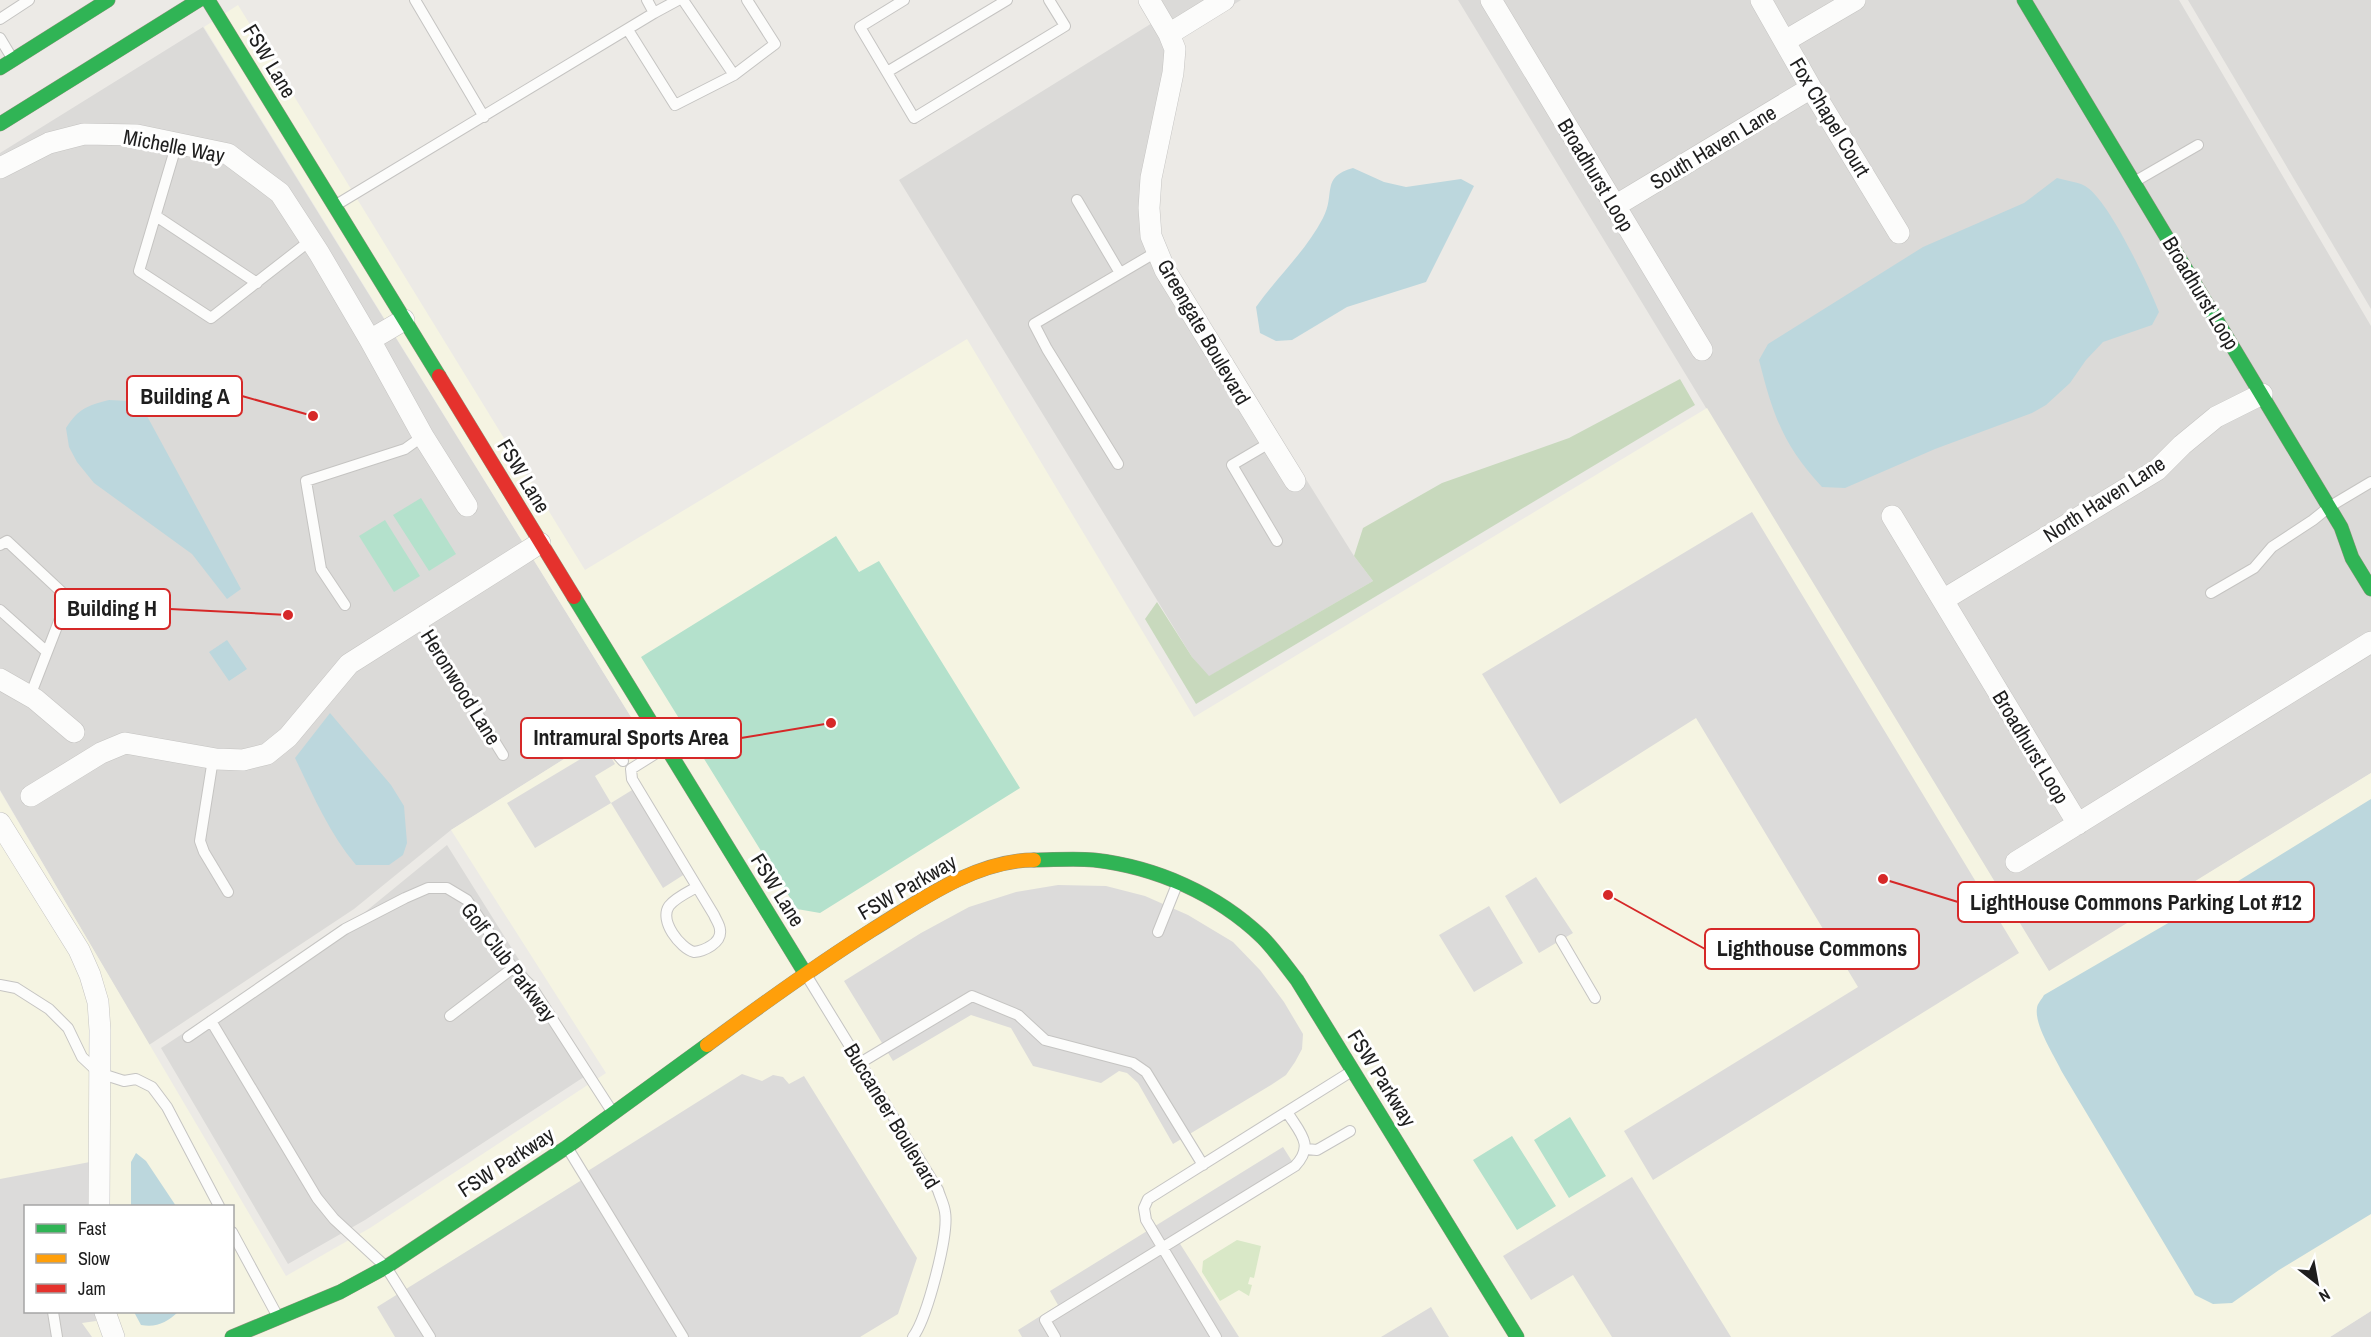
<svg xmlns="http://www.w3.org/2000/svg" width="2371" height="1337" viewBox="0 0 2371 1337" font-family="'Archivo Narrow',sans-serif">
  <style>
    .residential { fill: #dbdad8 }
    .education { fill: #f5f4e2; fill-rule: evenodd }
    .grass { fill: #d9e8c7 }
    .forest { fill: #c8d9bd }
    .pitch { fill: #b4e1cc }
    .parking { fill: #dcdbda }
    .water { fill: #bcd7dd }
    .lines { fill: none; stroke-linecap: round; stroke-linejoin: round }
    .lane-casing { stroke: #c5c4c2; stroke-width: 12 }
    .street-casing { stroke: #c5c4c2; stroke-width: 22 }
    .fast-casing { stroke: #93947f; stroke-width: 15 }
    .slow-casing { stroke: #93947f; stroke-width: 15 }
    .jam-casing { stroke: #93947f; stroke-width: 15 }
    .lane { stroke: #fcfcfb; stroke-width: 10 }
    .street { stroke: #fcfcfb; stroke-width: 21 }
    .fast { stroke: #30b455; stroke-width: 14 }
    .slow { stroke: #ff9f0a; stroke-width: 14 }
    .jam { stroke: #e5322d; stroke-width: 14 }
    .labels { text-anchor: middle; dominant-baseline: central; stroke-width: 6; stroke-linejoin: round; paint-order: stroke }
    .street-label { font-size: 21px; fill: #1e1e1e; stroke: #fff }
    .leader { fill: none; stroke: #d62828; stroke-width: 2 }
    .callout-dot { fill: #d62828; stroke: #fff; stroke-width: 2 }
    .callout { fill: #fff; stroke: #d62828; stroke-width: 2 }
    .callout-label { font-size: 22px; text-anchor: middle; font-weight: bold; fill: #1e1e1e }
  </style>
  <rect width="100%" height="100%" fill="#eceae6"/>
  <!-- residential -->
  <path class="residential" d="M1144,0H1241L1174,41L1158,205L1159,244L1354,556L1373,581L1208,677L1192,657L899,180L1157,20Z
    M1458,0H2179L2371,326V773L2049,972Z
    M2188,0H2371V309Z
    M203,27L631,717L451,830L354,909L149,1045L0,790V153Z
    M447,845L590,1073L365,1220L288,1264L161,1048L359,917Z
    M2371,1311V1337H2330Z"/>
  <!-- education -->
  <path class="education" d="M238,5L585,570L967,339L1194,717L1707,408L2049,971L2371,773V1311L2330,1337H0V791L286,1276L370,1228L606,1073L451,830L631,717L204,27ZM26,1206H232V1312H26Z"/>
  <!-- grass -->
  <path class="grass" d="M1237,1240L1261,1246L1254,1278L1250,1277L1248,1284L1252,1285L1249,1296L1239,1290L1220,1301L1202,1272L1203,1261Z"/>
  <!-- forest -->
  <path class="forest" d="M1680,379L1695,405L1196,704L1145,619L1157,602L1192,657L1209,676L1373,581L1354,556L1363,528L1442,483L1569,438Z"/>
  <!-- pitch -->
  <path class="pitch" d="M421,498L456,554L429,571L393,515Z
    M385,520L420,576L394,592L359,536Z
    M836,536L859,572L879,561L1020,788L820,913L797,909L641,657Z
    M1570,1117L1606,1176L1569,1198L1534,1140Z
    M1512,1136L1556,1206L1517,1230L1473,1160Z"/>
  <!-- parking -->
  <path class="parking" d="M1752,512L2019,953L1653,1180L1624,1131L1858,987L1696,718L1560,804L1482,674Z
    M604,745L615,764L595,776L611,803L637,787L688,872L663,888L611,803L535,848L507,803Z
    M1536,877L1573,933L1539,953L1505,896Z
    M1058,885L1106,886L1145,896L1188,915L1233,942L1260,970L1284,1002L1303,1034L1302,1049L1295,1062L1286,1075L1271,1085L1173,1144L1138,1083L1127,1073L1119,1071L1101,1083L1033,1066L1011,1028L971,1015L893,1061L844,981L921,933L969,907L1016,892Z
    M1489,906L1523,963L1474,992L1439,935Z
    M742,1074L762,1081L773,1075L783,1077L789,1084L804,1076L917,1258L898,1314L860,1337H395L377,1307L585,1178L583,1174Z
    M1283,1147L1295,1166L1177,1239L1239,1337H1022L1018,1330L1058,1305L1050,1291Z
    M90,1162L89,1206H26V1312H95L96,1321L82,1323L92,1337H0V1179Z
    M1632,1177L1731,1337H1612L1573,1275L1531,1300L1503,1256Z
    M1431,1307L1449,1337H1381Z"/>
  <!-- water -->
  <path class="water" d="M1353,168L1384,182L1406,187L1461,179L1474,186L1426,282L1347,307L1292,340L1276,341L1260,333L1256,307C1277,277 1306,251 1323,218C1336,194 1320,177 1353,168Z
    M2057,178C2067,181 2081,182 2088,188C2111,205 2148,284 2159,312L2152,325L2103,342L2086,360L2070,383L2046,405L2032,413L1935,449L1845,488L1822,487C1783,445 1773,415 1759,360L1768,344L1923,247L2024,203Z
    M109,400L129,401L147,416L241,589L227,599L192,554L94,483L77,462L69,447L66,428C79,408 87,406 109,400Z
    M227,640L247,669L229,681L209,652Z
    M330,713L391,785L404,806L407,843L403,855L389,865H356C329,833 313,795 295,758Z
    M2371,799V1214L2279,1270L2232,1303L2213,1304L2195,1295L2062,1072C2055,1057 2034,1025 2037,1008C2037,1004 2042,999 2044,995L2201,904Z
    M136,1153L146,1161L176,1206H131V1162Z
    M134,1312H178C167,1322 157,1328 141,1325Z"/>
  <g class="lines">
    <defs>
      <path id="lane" d="M415,0L484,117
        M683,0L734,75
        M904,0L860,27L914,118L1065,26L1049,0
        M654,13L678,0
        M0,19L29,0
        M628,30L675,105L734,75L775,44L747,0
        M0,38L12,58
        M887,72L1007,0
        M177,143L139,271L211,318L311,240
        M2134,182L2198,145
        M1077,200L1120,273
        M336,205L654,13L647,0
        M156,216L257,283
        M1271,442L1232,465L1277,541
        M1118,464L1047,349L1034,324L1158,251
        M0,545L7,541L68,598L30,696
        M2211,593L2254,568L2272,547L2313,520L2329,507L2371,482
        M345,605L321,569L306,481L405,449L423,436
        M0,610L47,652
        M419,620L503,755
        M666,747L631,769L632,779L714,915C716,920 720,925 720,930C722,943 704,951 694,952C680,948 659,921 669,906C675,898 688,892 697,887
        M615,752L623,761
        M213,759L200,841L204,852L228,892
        M1158,932L1178,882
        M1561,940L1595,998
        M805,973L938,1190C940,1197 944,1204 945,1212C949,1235 927,1318 913,1337
        M0,985L16,988L49,1009L68,1028L82,1057L99,1073L124,1081L136,1079L152,1087L167,1107L219,1206
        M450,1016L513,968
        M211,1021L317,1198L334,1219L386,1267L430,1337
        M188,1037L345,929L405,898L428,888H447L467,900L513,968L531,986L613,1113
        M860,1063L972,996L1018,1015L1045,1040L1133,1063L1146,1072L1203,1165
        M567,1147L683,1337
        M1306,1149L1317,1150L1350,1131
        M232,1232L278,1317
        M53,1312L57,1337
        M1055,1337L1045,1320L1295,1166C1315,1145 1300,1133 1287,1112
        M1216,1337L1146,1220L1144,1208L1148,1199L1352,1071"/>
      <path id="street" d="M1149,0L1169,34L1175,49L1173,73L1151,178L1149,208L1151,236L1165,270L1295,481
        M1491,0L1702,350
        M1761,0L1811,88L1899,233
        M1169,34L1224,0
        M1785,41L1855,0
        M0,168L49,143L84,134L137,135L228,154L280,193L319,253L370,340L423,436L467,506
        M1615,206L1811,88
        M370,340L404,320
        M1892,516L2078,824
        M1943,600L2157,470L2182,445L2216,417L2262,394
        M0,679L35,699L74,732
        M31,796L101,753L125,743L216,759L243,760L267,754L288,737L349,664L540,543
        M0,823L79,950L90,975L98,1002L100,1030L99,1206
        M2016,862L2371,642
        M105,1312L114,1337"/>
      <path id="fast" d="M208,0L439,376
        M2024,0L2341,527L2352,558L2371,589
        M0,68L108,0
        M0,124L199,0
        M574,597L805,973
        M1034,860C1053,860 1074,858 1094,860C1156,867 1217,894 1262,937C1275,950 1286,966 1297,980L1517,1337
        M232,1337L340,1292L386,1267L567,1147L707,1045"/>
      <path id="slow" d="M707,1045C761,1005 815,966 872,930C919,901 976,860 1034,860"/>
      <path id="jam" d="M439,376L574,597"/>
    </defs>
    <!-- lane casing -->
    <use href="#lane" class="lane-casing"/>
    <!-- street casing -->
    <use href="#street" class="street-casing"/>
    <!-- fast casing -->
    <use href="#fast" class="fast-casing"/>
    <!-- slow casing -->
    <use href="#slow" class="slow-casing"/>
    <!-- jam casing -->
    <use href="#jam" class="jam-casing"/>
    <!-- lane -->
    <use href="#lane" class="lane"/>
    <!-- street -->
    <use href="#street" class="street"/>
    <!-- fast -->
    <use href="#fast" class="fast"/>
    <!-- slow -->
    <use href="#slow" class="slow"/>
    <!-- jam -->
    <use href="#jam" class="jam"/>
  </g>
  <g class="labels">
    <!-- street labels -->
    <g class="street-label">
      <text transform="translate(270 61) rotate(59)">FSW Lane</text>
      <text transform="translate(1830 117) rotate(59)">Fox Chapel Court</text>
      <text transform="translate(174 146) rotate(11)">Michelle Way</text>
      <text transform="translate(1713 147) rotate(-31)">South Haven Lane</text>
      <text transform="translate(1596 175) rotate(59)">Broadhurst Loop</text>
      <text transform="translate(2201 293) rotate(59)">Broadhurst Loop</text>
      <text transform="translate(1204 332) rotate(60)">Greengate Boulevard</text>
      <text transform="translate(524 476) rotate(59)">FSW Lane</text>
      <text transform="translate(2104 499) rotate(-33)">North Haven Lane</text>
      <text transform="translate(461 687) rotate(58)">Heronwood Lane</text>
      <text transform="translate(2031 747) rotate(59)">Broadhurst Loop</text>
      <text transform="translate(907 887) rotate(-30)">FSW Parkway</text>
      <text transform="translate(778 890) rotate(58)">FSW Lane</text>
      <text transform="translate(509 962) rotate(53)">Golf Club Parkway</text>
      <text transform="translate(1382 1078) rotate(58)">FSW Parkway</text>
      <text transform="translate(892 1116) rotate(59)">Buccaneer Boulevard</text>
      <text transform="translate(506 1162) rotate(-33)">FSW Parkway</text>
    </g>
  </g>
  <!-- callouts -->
  <path class="leader" d="M313 416L242 396M288 615L170 609M831 723L741 738M1883 879L1958 902M1608 895L1705 949"/>
  <g class="callout-dot">
    <circle cx="313" cy="416" r="6"/>
    <circle cx="288" cy="615" r="6"/>
    <circle cx="831" cy="723" r="6"/>
    <circle cx="1883" cy="879" r="6"/>
    <circle cx="1608" cy="895" r="6"/>
  </g>
  <g class="callout">
    <rect x="127" y="376" width="115" height="40" rx="6"/>
    <rect x="55" y="589" width="115" height="40" rx="6"/>
    <rect x="521" y="718" width="220" height="40" rx="6"/>
    <rect x="1958" y="882" width="356" height="40" rx="6"/>
    <rect x="1705" y="929" width="214" height="40" rx="6"/>
  </g>
  <g class="callout-label">
    <text x="185" y="404">Building A</text>
    <text x="112" y="616">Building H</text>
    <text x="631" y="745">Intramural Sports Area</text>
    <text x="2136" y="910">LightHouse Commons Parking Lot #12</text>
    <text x="1812" y="956">Lighthouse Commons</text>
  </g>
  <!-- legend -->
  <rect x="24" y="1205" width="210" height="108" fill="#ffffff" stroke="#a5a5a5" stroke-width="1.5"/>
  <rect x="36" y="1224" width="30" height="9" fill="#30b455" stroke="#a5a5a5" stroke-width="1.5"/>
  <text x="78" y="1235" font-size="18" fill="#1e1e1e">Fast</text>
  <rect x="36" y="1254" width="30" height="9" fill="#ff9f0a" stroke="#a5a5a5" stroke-width="1.5"/>
  <text x="78" y="1265" font-size="18" fill="#1e1e1e">Slow</text>
  <rect x="36" y="1284" width="30" height="9" fill="#e5322d" stroke="#a5a5a5" stroke-width="1.5"/>
  <text x="78" y="1295" font-size="18" fill="#1e1e1e">Jam</text>
  <!-- north arrow -->
  <g transform="translate(2317 1283) rotate(149)" stroke="#ffffff" stroke-width="4.5" paint-order="stroke">
  <path d="M0-4.5L10 22L0 15L-10 22Z" fill="#1e1e1e"/>
  <text y="-9" font-size="16" font-weight="bold" text-anchor="middle" fill="#1e1e1e">N</text>
  </g>
</svg>
